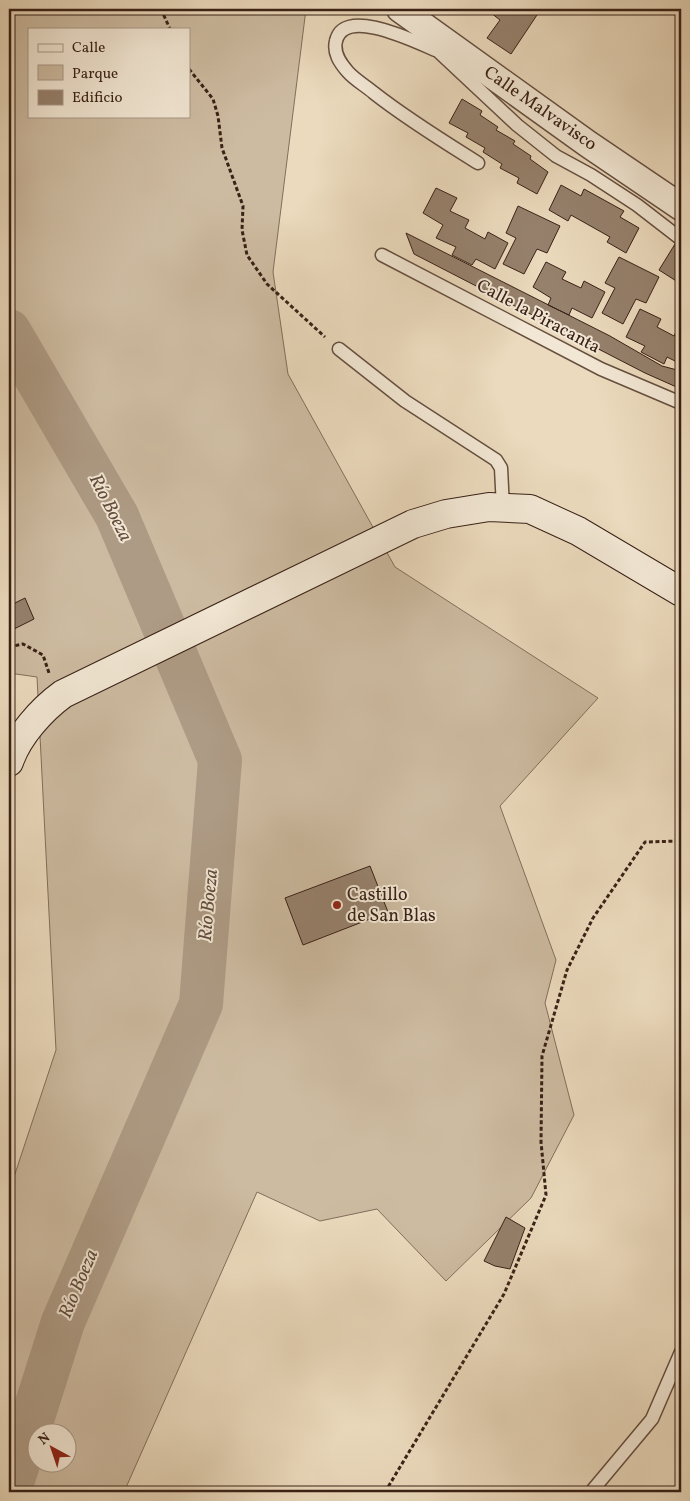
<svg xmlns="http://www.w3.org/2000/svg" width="690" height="1501" viewBox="0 0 690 1501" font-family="Vollkorn,serif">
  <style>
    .green { fill: #cdbba1; stroke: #836e5c; fill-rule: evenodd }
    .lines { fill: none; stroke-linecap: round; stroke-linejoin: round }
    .river { stroke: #ae9b85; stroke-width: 44 }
    .building { fill: #96816d; stroke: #392117 }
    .lane-casing { stroke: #664f40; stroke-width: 15 }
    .street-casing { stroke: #664f40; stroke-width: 29 }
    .secondary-casing { stroke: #392117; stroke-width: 30 }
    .path { stroke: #392117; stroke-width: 3; stroke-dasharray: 4 2.5; stroke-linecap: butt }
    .lane { stroke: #f2e7d4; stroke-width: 12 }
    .street { stroke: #f2e7d4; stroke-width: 26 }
    .secondary { stroke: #f2e7d4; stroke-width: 28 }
    .poi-dot { fill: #8f2418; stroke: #f2e7d4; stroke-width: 2 }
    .labels { text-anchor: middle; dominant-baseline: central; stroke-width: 4; stroke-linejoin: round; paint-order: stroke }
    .street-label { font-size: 18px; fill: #392117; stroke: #f2e7d4 }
    .poi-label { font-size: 18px; fill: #392117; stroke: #f2e7d4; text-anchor: start }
    .water-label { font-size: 19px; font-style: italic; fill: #624c3e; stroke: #f2e7d4 }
  </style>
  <rect width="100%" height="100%" fill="#ebdabd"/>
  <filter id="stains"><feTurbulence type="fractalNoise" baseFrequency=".004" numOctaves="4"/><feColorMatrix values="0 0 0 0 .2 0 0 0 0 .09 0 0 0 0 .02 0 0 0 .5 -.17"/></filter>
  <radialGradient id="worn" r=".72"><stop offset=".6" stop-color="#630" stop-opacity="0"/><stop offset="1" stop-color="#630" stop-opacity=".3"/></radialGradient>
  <!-- green -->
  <path class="green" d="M9,9H306L273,272L288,374L395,567L598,698L500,806L556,960L545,1003L574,1115L531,1198L446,1281L377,1209L320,1221L257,1192L124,1492H9V1192L56,1050L37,677L9,673ZM29,29H189V116H29ZM38,1434H68V1464H38Z"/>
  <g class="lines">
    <!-- river -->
    <path class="river" d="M9,331L117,516L220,760L201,1004L63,1322L9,1492"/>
  </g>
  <!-- building -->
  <path class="building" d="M486,9H541L511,54L487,38L500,20Z
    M462,99L482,111L480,115L498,127L496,130L515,141L513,144L531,156L530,159L548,172L537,194L517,183L519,178L500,168L502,164L483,152L485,148L466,137L468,133L449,123Z
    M561,185L581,196L584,189L624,211L620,217L639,228L626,253L607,242L610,237L571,215L568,221L549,210Z
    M436,188L457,198L450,211L469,220L465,228L485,239L488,232L508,243L495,269L476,259L472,265L452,255L456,247L436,238L443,225L423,213Z
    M518,206L560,226L547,253L537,249L524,274L503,264L516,238L506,233Z
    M406,233L610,336L662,366L681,371V389L645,373L414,254Z
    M675,244L681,247V284L659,270Z
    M619,257L659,277L646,303L636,299L623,324L602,313L615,288L605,283Z
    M546,262L566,272L562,279L581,288L584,281L605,292L592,318L572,308L569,315L548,305L551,298L533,287Z
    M640,309L661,319L657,327L674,336L678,328L681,330V364L667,357L664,364L641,352L645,346L626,337Z
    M25,598L34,619L14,629L9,618V606Z
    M370,866L388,912L303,945L285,898Z
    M506,1217L525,1228L510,1269L495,1266L484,1261Z"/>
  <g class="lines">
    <defs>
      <path id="lane" d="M442,46L438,51L517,125L556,156L591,175L637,205L681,239
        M438,51C418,43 344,5 336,41C333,53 340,63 348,72C355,80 366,86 374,93C407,119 443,141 478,163
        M382,255L601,369L681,403
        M339,349L405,401L496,460L501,468L503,508
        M591,1492L652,1419L681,1352"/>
      <path id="street" d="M400,9L588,144L681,207"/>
      <path id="secondary" d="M9,762C18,736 41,710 63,694L413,524L446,514L489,507L530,509L578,531L681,592"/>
    </defs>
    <!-- lane casing -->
    <use href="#lane" class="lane-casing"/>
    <!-- street casing -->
    <use href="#street" class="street-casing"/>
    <!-- secondary casing -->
    <use href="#secondary" class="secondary-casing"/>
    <!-- path -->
    <path class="path" d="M161,9L170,29
      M189,69L213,99L218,116L222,148L243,206L242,230L247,255L267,284L325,337
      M9,647L23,644L43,655L49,673
      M385,1492L504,1294L546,1195L541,1142L542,1056L567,970L593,918L645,842L681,841"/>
    <!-- lane -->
    <use href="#lane" class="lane"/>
    <!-- street -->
    <use href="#street" class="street"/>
    <!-- secondary -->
    <use href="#secondary" class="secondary"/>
  </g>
  <!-- markers -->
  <circle class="poi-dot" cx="337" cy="905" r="5"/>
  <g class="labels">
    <!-- street labels -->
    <g class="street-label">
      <text transform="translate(540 109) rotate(35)">Calle Malvavisco</text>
      <text transform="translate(538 317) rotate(28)">Calle la Piracanta</text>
    </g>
    <!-- poi labels -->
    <g class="poi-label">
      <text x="347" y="895">Castillo<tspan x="347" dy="21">de San Blas</tspan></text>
    </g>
    <!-- water labels -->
    <g class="water-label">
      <text transform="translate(110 508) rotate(63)">Río Boeza</text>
      <text transform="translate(209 905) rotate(-85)">Río Boeza</text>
      <text transform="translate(79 1284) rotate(-67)">Río Boeza</text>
    </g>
  </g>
  <!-- margin -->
  <rect width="690" height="1501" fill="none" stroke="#ebdabd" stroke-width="30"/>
  <rect x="10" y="10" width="670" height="1481" fill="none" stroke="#392117" stroke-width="2.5"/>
  <rect x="15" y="15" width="660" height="1471" fill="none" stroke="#392117"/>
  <!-- legend -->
  <rect x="28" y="28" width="162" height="90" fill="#f2e7d4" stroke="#a89888"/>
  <rect x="38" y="44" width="25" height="8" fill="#f2e7d4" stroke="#a89888"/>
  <text x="72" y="52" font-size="15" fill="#392117">Calle</text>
  <rect x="38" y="65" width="25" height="15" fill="#cdbba1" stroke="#a89888"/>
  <text x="72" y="78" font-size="15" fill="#392117">Parque</text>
  <rect x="38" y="90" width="25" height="15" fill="#96816d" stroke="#a89888"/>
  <text x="72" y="102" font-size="15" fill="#392117">Edificio</text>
  <!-- north arrow -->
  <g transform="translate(52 1448) rotate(320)"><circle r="24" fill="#f2e7d4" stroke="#a89888"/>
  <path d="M0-4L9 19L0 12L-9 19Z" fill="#8f2418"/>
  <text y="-8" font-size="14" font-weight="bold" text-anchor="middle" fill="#392117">N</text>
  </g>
  <rect width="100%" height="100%" filter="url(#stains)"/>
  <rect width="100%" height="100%" fill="url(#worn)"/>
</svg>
